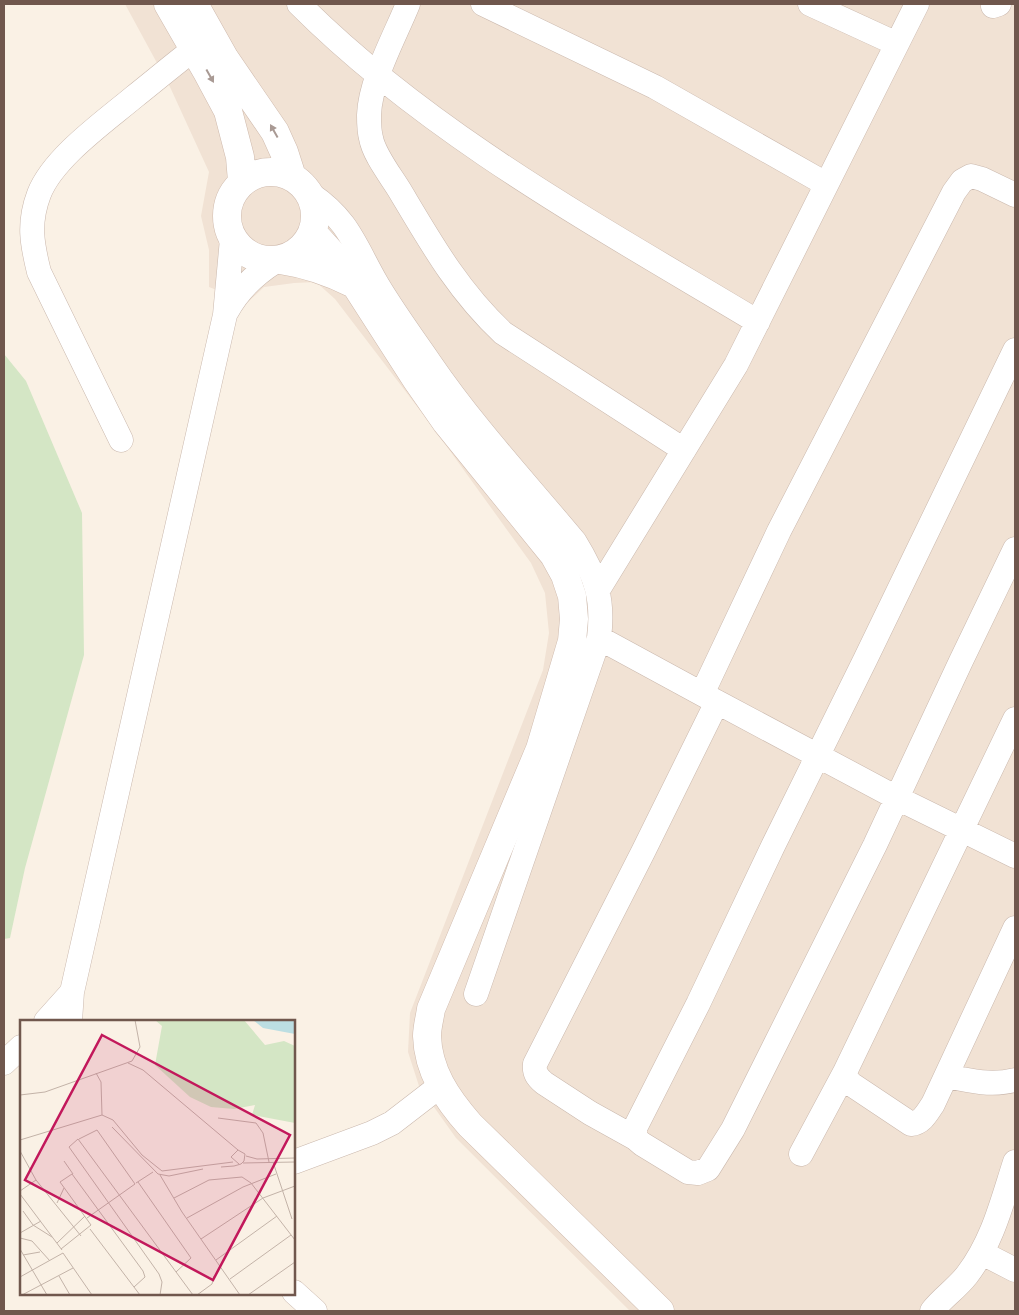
<svg xmlns="http://www.w3.org/2000/svg" width="1019" height="1315" viewBox="0 0 1019 1315" font-family="'Public Sans',sans-serif">
  <style>
    .residential { fill: #f1e2d4 }
    .green { fill: #d4e6c5 }
    .lines { fill: none; stroke-linecap: round; stroke-linejoin: round }
    .street-casing { stroke: #cab8ad; stroke-width: 25 }
    .secondary-casing { stroke: #cfbaad; stroke-width: 29 }
    .street { stroke: #fff; stroke-width: 24 }
    .secondary { stroke: #fff; stroke-width: 28 }
    .oneway { fill: #a99a94 }
    .inset-road { fill: none; stroke: #c3b3a8; stroke-width: 1 }
    .view { fill: #c2185b; fill-opacity: 0.15; stroke: #c2185b; stroke-width: 2.5 }
    .inset-edge { fill: none; stroke: #70574d; stroke-width: 2.5 }
  </style>
  <rect width="100%" height="100%" fill="#faf1e5"/>
  <!-- residential -->
  <path class="residential" d="M125,4H1015V1311H630L456,1138L419,1086L408,1052L410,1013L543,670L549,633L545,593L531,563L432,426L335,299L316,282L294,283L264,287L248,302L209,287V250L201,216L209,172L170,87Z"/>
  <!-- green -->
  <path class="green" d="M4,354L26,381L82,513L84,655L25,868L10,938L4,939Z"/>
  <g class="lines">
    <defs>
      <path id="street" d="M299,4C430,135 600,227 758,322
        M408,4C395,36 370,81 369,115C369,122 369,131 371,138C374,155 391,176 400,191C431,243 458,291 503,333L684,450
        M483,4L655,87L826,184
        M810,4L897,44
        M993,6L999,4
        M310,194C349,220 355,246 377,284C393,311 412,337 430,363C473,426 526,483 575,542C596,576 604,599 599,638L476,994
        M227,311C239,289 255,274 276,261
        M1015,350L865,660L773,846L698,1004L635,1128V1138L642,1144L688,1172L698,1173L708,1169L733,1129L875,845L961,661L1015,549
        M121,440L39,272C32,244 28,223 39,194C53,158 104,122 134,97C159,77 183,57 208,38
        M598,590L736,365L917,4
        M599,638L715,701
        M702,694L779,531L954,192L962,181L971,176L982,179L1015,195
        M1015,719L845,1072L847,1079L851,1084L911,1124C922,1123 927,1113 933,1104L1015,928
        M46,1021L72,992
        M70,1021L72,992L225,315L232,239
        M4,1063L21,1047
        M947,1076C970,1081 992,1086 1015,1080
        M635,1138L590,1113L544,1083C537,1077 534,1073 535,1064L643,852L717,702L897,798L1015,856
        M801,1154L845,1072
        M294,1162L372,1133L392,1123L440,1086
        M982,1253L1015,1270
        M294,1292L315,1311
        M932,1311C942,1298 956,1289 967,1275C993,1241 1002,1202 1015,1162"/>
      <path id="secondary" d="M168,4L206,70L228,111L240,157L242,181
        M194,4L225,59L275,132L284,152L292,177
        M227 216a44 44 0 1 1 88 0a44 44 0 1 1-88 0Z
        M313,233L344,267L416,379L446,422L554,555L565,575L572,596L574,619L572,641L540,749L431,1009C430,1017 427,1027 427,1036C428,1071 447,1099 470,1125L660,1311
        M280,260C307,264 330,272 354,284"/>
    </defs>
    <!-- street casing -->
    <use href="#street" class="street-casing"/>
    <!-- secondary casing -->
    <use href="#secondary" class="secondary-casing"/>
    <!-- street -->
    <use href="#street" class="street"/>
    <!-- secondary -->
    <use href="#secondary" class="secondary"/>
  </g>
  <!-- one-way arrows -->
  <defs><path id="oneway-solid" d="M-6-.8H1V-3.2L6.5 0L1 3.2V.8H-6Z" transform="scale(1.25)"/></defs>
  <g class="oneway">
    <use href="#oneway-solid" transform="translate(210 76) rotate(61)"/>
    <use href="#oneway-solid" transform="translate(274 131) rotate(-119)"/>
  </g>
  <!-- overview -->
  <g transform="translate(20 1020)">
    <rect width="275" height="275" fill="#faf1e5"/>
    <path d="M135,0H224L245,25L264,21L275,26V103L232,95L235,85L214,89L191,87L170,77L135,45L142,6Z" fill="#d4e6c5"/>
    <path d="M233,0H275V14L243,8Z" fill="#bcdee2"/>
    <path class="inset-road" d="M108,43L123,50L218,130M76,53L81,62L82,95M0,75L25,72L112,41L120,27L115,0M198,98L236,103L243,113L249,142M92,107L138,154L149,156L183,149M59,119L77,110L115,164L67,198M0,120L82,95L93,100L122,135L142,151L213,142M0,131L16,160L61,216M226,136L237,139L275,138M44,141L53,154M253,142L272,199M223,143L275,142M201,147L214,146L221,144L224,141L225,134L218,130L211,137L219,144M140,155L162,192L220,275M118,162L171,238L156,252M116,163L133,152M0,171L16,160M0,174L42,230M154,178L189,160L222,157L231,163L275,220M37,183L44,168M3,191L13,205L32,217M167,198L223,167L256,154M70,209L120,275M0,213L21,201M0,218L12,221L30,241M181,219L243,178L275,166M37,223L65,196M0,229L27,275M41,229L71,205L40,162L52,154L123,251L125,257L114,267M3,235L20,232M196,240L257,196M39,256L50,275M0,257L43,233L72,275M210,259L271,215M2,275L53,248M140,275L142,262L139,254L49,127L58,119L173,275M177,275L192,264L194,256M228,275L275,242"/>
    <path class="view" d="M82,15L270,115L193,260L5,160Z"/>
    <rect width="275" height="275" class="inset-edge"/>
  </g>
  <!-- border -->
  <rect width="1019" height="1315" fill="none" stroke="#70574d" stroke-width="10"/>
</svg>
